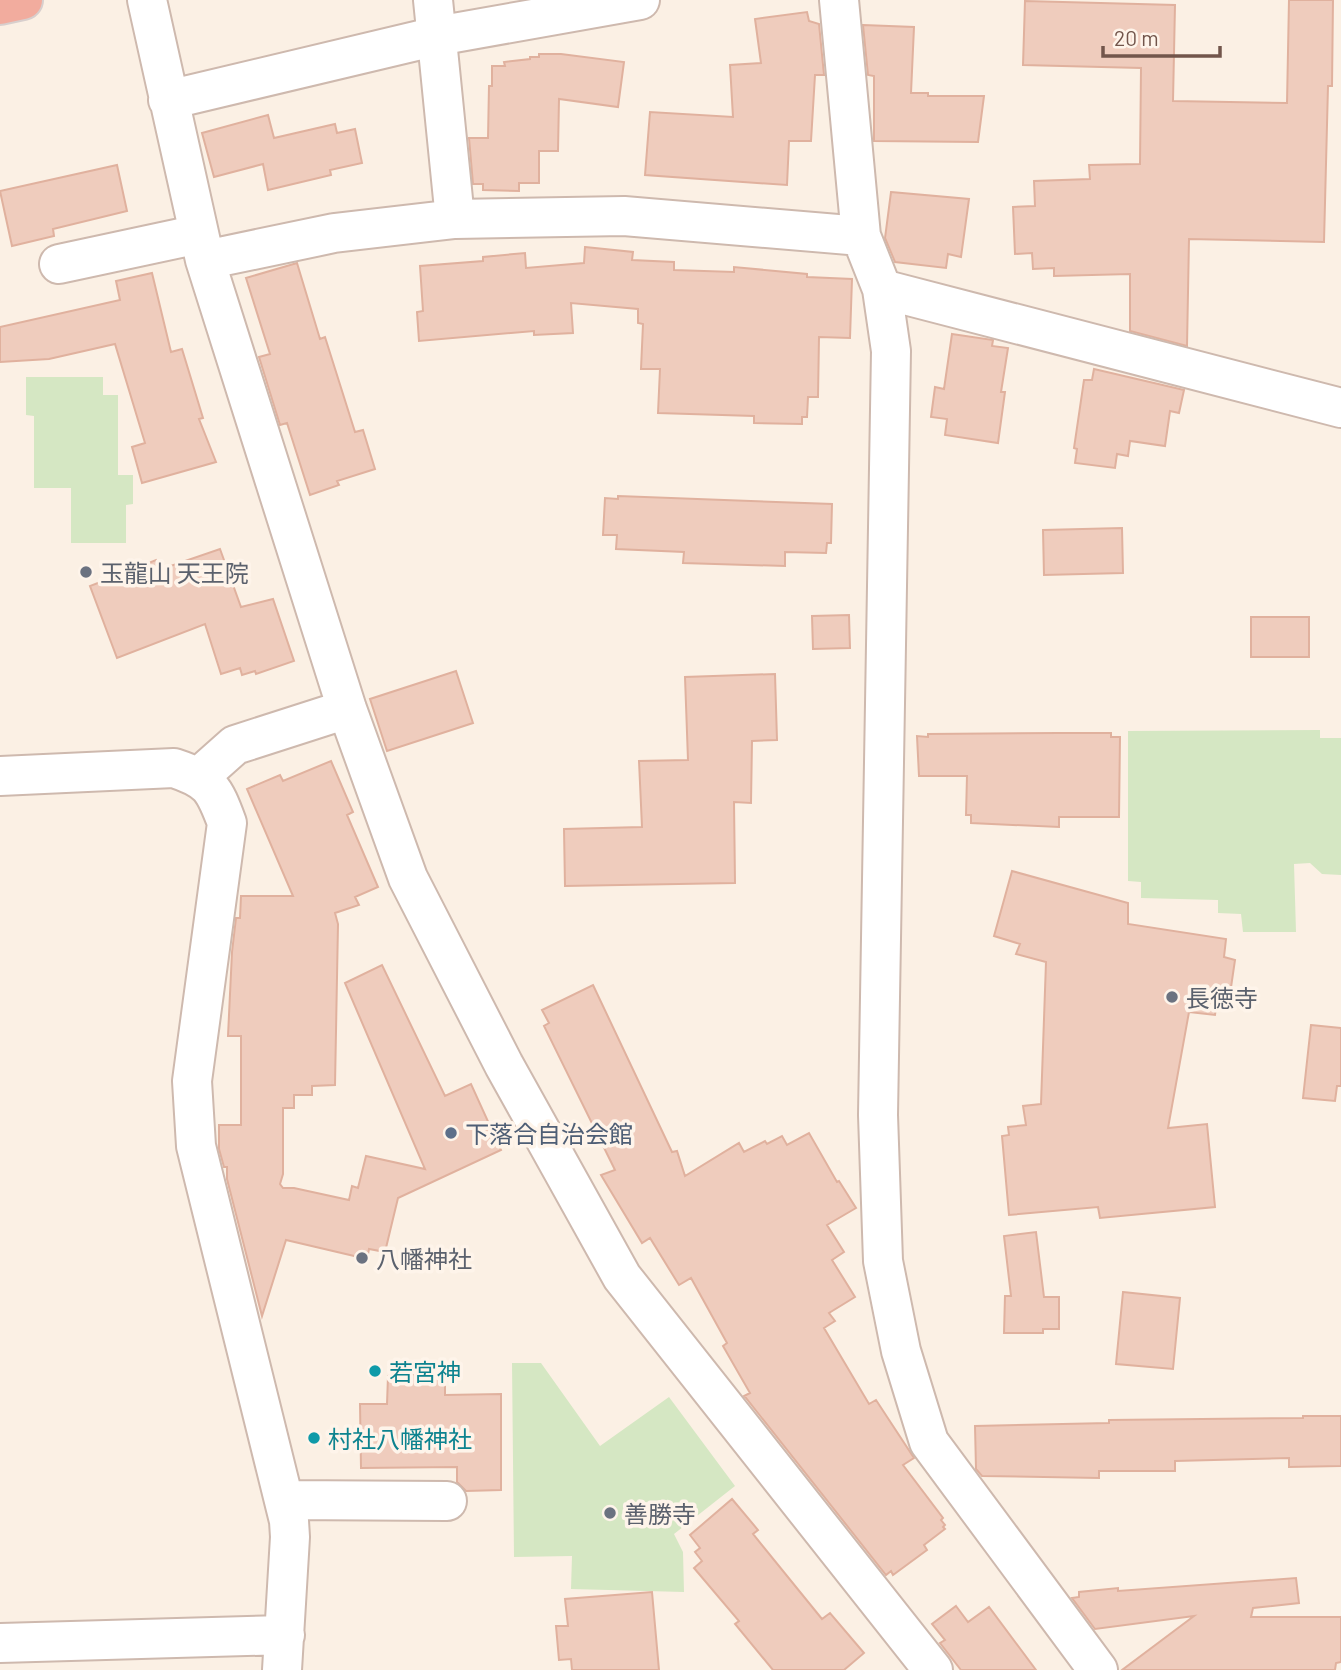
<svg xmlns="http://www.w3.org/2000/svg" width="1341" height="1670" viewBox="0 0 1341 1670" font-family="Barlow,'Noto Sans JP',sans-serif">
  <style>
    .green { fill: #d5e7c3 }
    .building { fill: #efccbd; stroke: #e0b19e; stroke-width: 2 }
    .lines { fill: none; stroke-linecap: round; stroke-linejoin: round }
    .minor-casing { stroke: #ceb9ae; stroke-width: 42 }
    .motorway-casing { stroke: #d8cfcd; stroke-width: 42 }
    .minor { stroke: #fff; stroke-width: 38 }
    .motorway { stroke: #f2ac9e; stroke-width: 38 }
    .worship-dot { fill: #6b7280; stroke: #fef4ea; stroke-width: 2.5 }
    .service-dot { fill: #5c6f8a; stroke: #fef4ea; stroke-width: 2.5 }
    .culture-dot { fill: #0f9aa8; stroke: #fef4ea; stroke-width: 2.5 }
    .labels { text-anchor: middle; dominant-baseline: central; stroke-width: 7; stroke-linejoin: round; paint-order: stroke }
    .worship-label { font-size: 24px; fill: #5b616d; stroke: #fef4ea; text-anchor: start }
    .service-label { font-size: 24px; fill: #4e5e75; stroke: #fef4ea; text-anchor: start }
    .culture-label { font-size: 24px; fill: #0d838f; stroke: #fef4ea; text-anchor: start }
  </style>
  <rect width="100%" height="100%" fill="#fbf0e4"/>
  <!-- green -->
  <path class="green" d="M26,377H103V395H118V475H133V504L126,505V543H71V488H34V416L26,415Z
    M1320,730V738H1341V875L1322,874L1310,863L1294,864L1296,932H1243L1241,914L1218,913V900L1141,898V882L1128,881V731Z
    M512,1363H541L600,1446L669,1397L735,1486L674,1534L683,1552L684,1592L571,1589L572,1556L514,1557Z"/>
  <!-- building -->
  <path class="building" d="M1289,0H1333L1332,86H1328L1324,242L1189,239L1187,346L1130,331V274L1054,276V268L1033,269L1032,253L1015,254L1013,207L1035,206L1034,181L1090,179L1089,165L1140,164L1141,68L1023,65L1025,1L1175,5L1173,101L1287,103Z
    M807,12L809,21L819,24L824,75H815L811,141H789L787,185L645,175L650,112L733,117L730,65L761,63L755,19Z
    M863,25L914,27L911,93H928V96H984L978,142L874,141V76L868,75Z
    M539,54H561L624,62L618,107L559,99L558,151H539V183H519V191L483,190V184H473L469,138H488L489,86H492V66H505L504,62L530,59V57H539Z
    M268,115L274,138L335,124L337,133L355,129L362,163L330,170L331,175L268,190L263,164L214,177L202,133Z
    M117,165L127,211L53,229L54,236L12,246L0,191Z
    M891,192L969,199L961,257L948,254L946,268L895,262L885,238Z
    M585,247L633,252L632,260L674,262V270L734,272V267L807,274V277L852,279L850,338L819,337L818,397H808L807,417H802V424L754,423V416L658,413L660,369H641L643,324L638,323V309L571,303L573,333L534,335V331L419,341L417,312L423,311L420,266L483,261V257L525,253L526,268L584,263Z
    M297,263L320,339L325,337L355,432L363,430L375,469L337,481L339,485L310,495L287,423L280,425L259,357L270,354L246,278Z
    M152,273L171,352L182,349L203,418L199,419L216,462L142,483L132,447L145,443L115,344L49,359L0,362V327L120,300L116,281Z
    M952,334L993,340L992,346L1008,348L1001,392H1005L998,443L945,435L947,419L931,417L935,387L944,389Z
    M1094,369L1184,390L1179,413L1170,411L1165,446L1130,441L1128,456L1117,454L1115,468L1075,463L1077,449L1074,448L1084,380H1092Z
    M618,496L832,504L831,543H827L826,553L785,552V566L683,563L684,552L616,549L617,535H603L605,498L618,499Z
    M1122,528L1123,573L1044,575L1043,530Z
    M220,549L241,607L273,599L294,661L256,674L255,671L242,675L240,668L221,674L205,624L117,658L90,586L156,560L159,570Z
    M849,615L850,648L813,649L812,616Z
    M1251,617H1309V657H1251Z
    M456,671L473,723L387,751L370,699Z
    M775,674L777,740L752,741L751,803L734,802L735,883L565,886L564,829L642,827L639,761L688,760L685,677Z
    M1058,733H1111V737H1120L1119,817H1059V827L971,823V815H966L967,776H919L917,736L928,737V734Z
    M331,761L353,812L347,815L378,887L355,897L359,905L335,913L338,924L335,1085L312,1086V1095H294V1108H283V1174L280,1184L283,1188H294L349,1200L352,1186L358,1188L366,1156L425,1169L345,983L382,965L445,1096L471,1084L501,1150L398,1198L385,1252L369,1249L367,1259L286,1240L262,1316L227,1179V1167H224L219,1149V1125H241V1036H228L232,952L236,918H240L241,896H293L247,789L280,775L283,781Z
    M1012,871L1128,903V924L1226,939L1224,957L1235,960L1229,1001L1217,1000L1215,1015L1189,1012L1168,1128L1207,1124L1215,1207L1100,1218L1098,1207L1009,1215L1002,1136L1009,1135L1008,1127L1026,1125L1023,1106L1041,1104L1046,962L1016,954L1020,944L994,936Z
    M593,985L672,1152L677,1151L685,1176L739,1143L744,1152L765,1141L767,1144L782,1136L787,1145L809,1133L837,1182L839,1181L856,1208L827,1225L844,1252L832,1260L855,1297L829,1313L835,1321L824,1328L869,1404L876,1400L914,1458L903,1465L943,1518L941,1520L945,1525L943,1527L945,1529L924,1545L927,1550L893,1575L891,1571L886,1575L746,1398L744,1396L750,1393L723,1346L727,1343L691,1278L679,1285L650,1238L642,1243L601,1175L615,1170L544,1026L549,1023L542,1010Z
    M1311,1025L1341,1028V1086H1337L1335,1101L1303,1098Z
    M1036,1232L1044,1297H1059V1329H1043V1333H1004L1005,1296H1011L1004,1236Z
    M1123,1292L1180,1298L1173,1369L1116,1364Z
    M445,1373V1395L501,1394V1490L466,1491L457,1482V1467L361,1468L360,1404H387L388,1376Z
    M1303,1416H1341V1466L1289,1467V1458L1175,1461V1471H1099V1478L982,1476L976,1469L975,1426L1109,1423V1420L1303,1418Z
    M732,1499L758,1530L753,1534L822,1619L830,1613L864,1653L844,1670H773L735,1624L739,1621L694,1568L702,1561L695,1552L700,1548L690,1535Z
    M1296,1578L1299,1603L1253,1608L1251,1617H1341V1662L1336,1663L1335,1670H1122L1194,1616L1095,1629L1072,1598L1079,1597V1592L1118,1588V1591Z
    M652,1592L659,1670H572L571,1659L559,1660L556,1626H568L565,1599Z
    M956,1606L968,1622L989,1607L1036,1670H961L940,1643L945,1640L932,1624Z"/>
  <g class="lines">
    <defs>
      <path id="minor" d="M147,0L205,260L347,709L408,878L504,1065L622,1277L933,1670
        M433,0L455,219
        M839,0L861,236L882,289L891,351L878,1115L883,1261L901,1351L929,1442L1098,1670
        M168,100L437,36L640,0
        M205,260L334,233L455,219L624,216L861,236
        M59,264L199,234
        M882,289L1341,408
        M0,776L174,768C210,780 214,788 227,823L192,1081L196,1146L289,1521L290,1537L282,1670
        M199,777L235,745L347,709
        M285,1500L447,1501
        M0,1643L285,1635"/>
      <path id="motorway" d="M0,5L23,0"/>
    </defs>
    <!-- minor casing -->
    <use href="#minor" class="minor-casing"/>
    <!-- motorway casing -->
    <use href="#motorway" class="motorway-casing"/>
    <!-- minor -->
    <use href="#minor" class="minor"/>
    <!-- motorway -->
    <use href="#motorway" class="motorway"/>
  </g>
  <!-- markers -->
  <g class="worship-dot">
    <circle cx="86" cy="572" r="7"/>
    <circle cx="1172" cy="997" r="7"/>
    <circle cx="362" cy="1258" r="7"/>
    <circle cx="610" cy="1513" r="7"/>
  </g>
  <circle class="service-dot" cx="451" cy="1133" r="7"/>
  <g class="culture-dot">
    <circle cx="375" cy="1371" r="7"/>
    <circle cx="314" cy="1438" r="7"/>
  </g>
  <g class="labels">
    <!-- worship labels -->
    <g class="worship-label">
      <text x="100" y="572">玉龍山 天王院</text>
      <text x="1186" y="997">長徳寺</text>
      <text x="376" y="1258">八幡神社</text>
      <text x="624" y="1513">善勝寺</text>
    </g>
    <!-- service labels -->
    <g class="service-label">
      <text x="465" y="1133">下落合自治会館</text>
    </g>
    <!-- culture labels -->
    <g class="culture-label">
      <text x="389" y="1371">若宮神</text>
      <text x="328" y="1438">村社八幡神社</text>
    </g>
  </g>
  <!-- scale -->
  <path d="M1103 46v10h117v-10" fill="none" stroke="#72554b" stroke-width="3.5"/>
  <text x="1114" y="46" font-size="21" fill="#72554b" stroke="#fef4ea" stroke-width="5" paint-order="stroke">20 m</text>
</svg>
